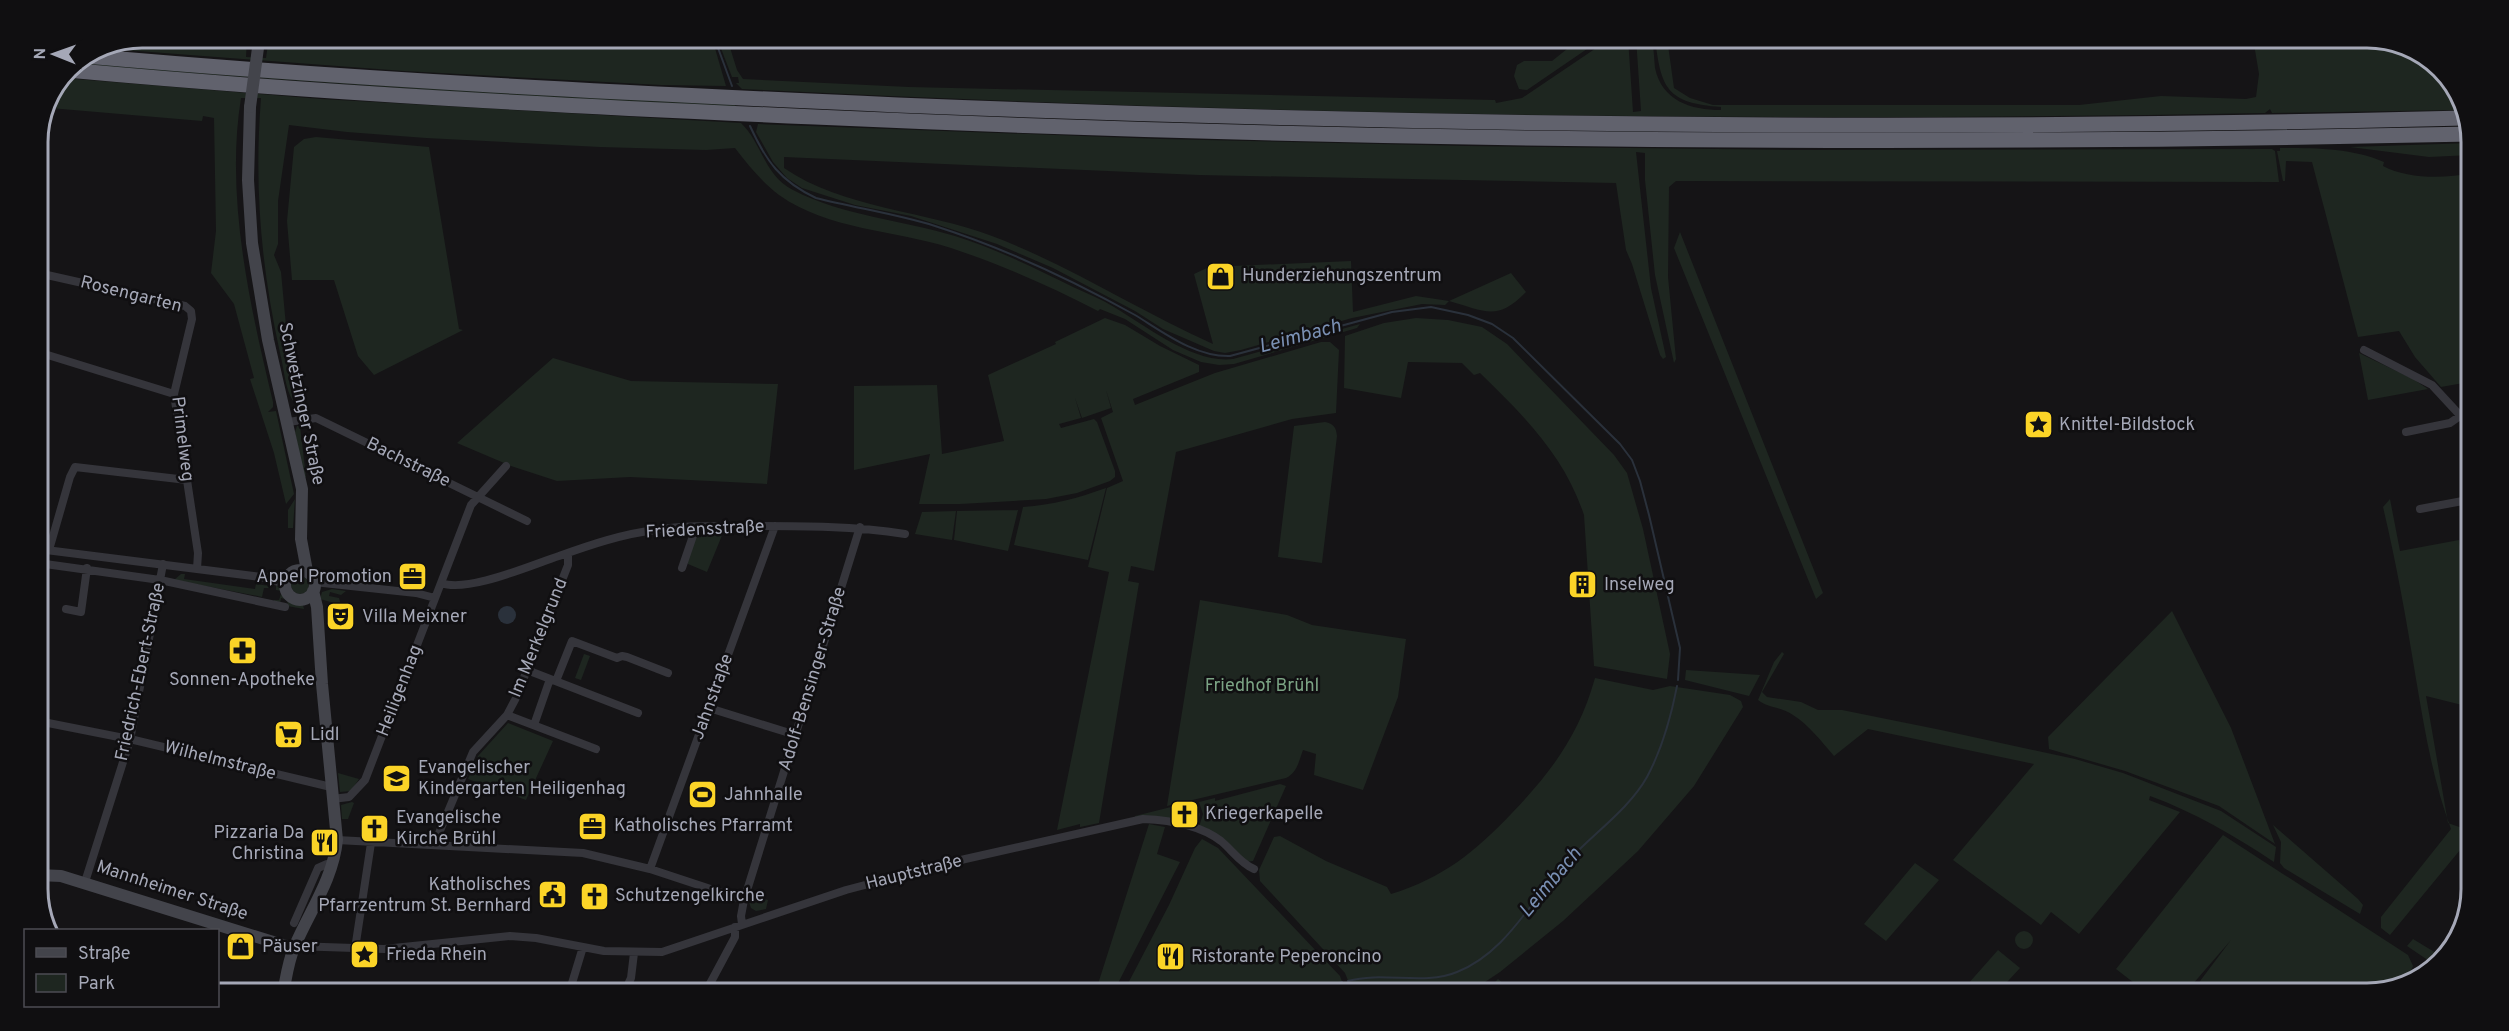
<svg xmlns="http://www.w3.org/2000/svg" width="2509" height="1031" viewBox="0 0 2509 1031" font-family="Overpass,sans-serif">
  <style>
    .green { fill: #1e2620 }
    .water { fill: #2a313b }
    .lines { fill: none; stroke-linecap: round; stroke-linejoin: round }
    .stream { stroke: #2a313b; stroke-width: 2 }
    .street { stroke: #35353b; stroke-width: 8 }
    .secondary { stroke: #43444b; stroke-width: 12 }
    .highway { stroke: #61626d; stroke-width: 15 }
    .secondary-bridge { stroke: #43444b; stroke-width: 12 }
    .labels { text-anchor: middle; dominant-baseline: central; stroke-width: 5; stroke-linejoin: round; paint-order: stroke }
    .poi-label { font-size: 18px; fill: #a5a8b7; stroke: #100f11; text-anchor: start }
    .street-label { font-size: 18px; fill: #a5a8b7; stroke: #100f11 }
    .park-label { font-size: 18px; fill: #7ba384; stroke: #100f11 }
    .water-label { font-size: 20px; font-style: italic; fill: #7a90b4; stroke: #100f11 }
    .rim { fill: none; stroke: #a5a8b7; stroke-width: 3 }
  </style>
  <rect width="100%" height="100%" fill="#151416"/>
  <!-- green -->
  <path class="green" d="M269,37L712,38L726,86L661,85L404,71L98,48L102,45L142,38H247L246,57L266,58Z
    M1582,37L1603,38L1527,90L1519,89L1514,76L1517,65L1524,61H1552Z
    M2367,37L2407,45L2450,78L2462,110L2272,113L2270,109L2265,113C1757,123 1249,115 742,89L736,83H739L738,77H732L717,38H727L737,70L743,79L909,87L1495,100L1496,103L1522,98L1611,38H1628L1633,112L1641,111L1636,38H1650L1652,40C1654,49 1654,59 1655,68C1662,101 1691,110 1721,110V107C1667,103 1661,89 1655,38H1667L1674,88L1690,98L1713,105H2079L2161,96L2246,99L2256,97L2259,74L2253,38Z
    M78,61L288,77L734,103L736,108L513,96L72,65Z
    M63,78L321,99L741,123C762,143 764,175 793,190C843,216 902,220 955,236C996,249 1035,268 1073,287C1086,293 1101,299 1114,307C1146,326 1194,364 1233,359L1360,324L1357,328L1234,364L1219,365L1201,362L1173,350L1125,319L1100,309L1098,311C1050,286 1002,265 951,248C895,230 828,230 779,195C762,182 748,165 735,148L706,150L600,147L426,138L347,132L289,125L278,201V244L274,255L281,272L293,401C285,389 284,368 280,353C261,266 254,187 261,98H241C225,197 250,306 273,402V407L268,412L276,411L294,494L286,504L274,453L250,379L254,378L234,304L211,273L216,231L214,118L203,116L202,121L50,108Z
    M758,124L1161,139L1467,146L1792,150L2272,149L2275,151L2279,182L1676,181L1669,187L1668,277L1676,359L1674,363L1655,275L1645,180V153L1636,152L1651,288L1666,357L1663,359L1660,355L1632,264L1626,250L1616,183L1199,175L784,157V168C842,208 926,211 992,236C1069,265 1139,311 1213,344L1194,274L1209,267L1351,261L1353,312L1416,296L1449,301L1511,273L1526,292C1497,322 1485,311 1449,301L1445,305L1422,304L1352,318L1241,350L1225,353L1214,351L1163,329L1135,311L1053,268L997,244L911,216L855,205L802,188L787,178L773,162L756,132Z
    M316,137L429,147L459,329L463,330L374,375L358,356L334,280H292L287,221L294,147L304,139Z
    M2471,143V155L2429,157L2350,147Z
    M2280,148C2314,148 2352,148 2384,162L2383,166C2407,179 2445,179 2471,173L2469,382L2441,387L2415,357L2399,331L2358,337L2312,162L2286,161L2285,181H2283L2277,151H2280Z
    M1680,232L1823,593L1816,599L1674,248Z
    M1105,318L1125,325L1160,346L1199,365V372L1133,399L1135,405L1215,373L1321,342H1330L1339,350L1336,413L1292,419L1176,452L1154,571L1131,566L1128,581L1139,583L1099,823L1080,827V824L1057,830L1109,572L1088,567L1107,488L1123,481L1101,418L1113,412L1106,390L1111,408L1082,418L1075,398L1081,418L1059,424L1061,428L1094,419L1097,422L1115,471V477L1110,481L1077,493L1046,499L960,504H919L930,454L854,470V386L937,385L942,454L1004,441L988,375L1056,344L1055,342Z
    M1416,318L1448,320L1482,327L1507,344L1614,455L1627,473L1643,529L1670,654L1667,679L1594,666L1584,515C1564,455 1524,416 1480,373L1474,375L1462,363L1408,362L1401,398L1344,388L1345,336L1384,323Z
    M2359,353L2413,379L2428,389L2368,400Z
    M553,358L631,381L778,384L767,484L630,477L557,481L511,466L457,443Z
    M1325,422C1334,424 1336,427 1337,436L1322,563L1278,557L1294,426Z
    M297,426H300L306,477L304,478L295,432Z
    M1106,488L1088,560L1014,545L1023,507C1053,505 1078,498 1106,488Z
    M295,499L293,528H288V510Z
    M2390,499L2400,551L2459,540L2467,590L2466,706L2426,696L2448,823L2465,829V844L2390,935L2381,928V917L2451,829C2432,778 2424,726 2415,673C2406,617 2396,562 2383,507Z
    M1018,510L1008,551L954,540L957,511Z
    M956,511L952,540L915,534L922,512Z
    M696,533H723L707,572L688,564L686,559Z
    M181,574H185L184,579L255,589L256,584L270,586V588H264L262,597L268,598L174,580Z
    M291 585a9 9 0 1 1 18 0a9 9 0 1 1-18 0Z
    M276,585L281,587L290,600L303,605L304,609L287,606L288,600L281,598L280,604L273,603L274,600H279L282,591L276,590Z
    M332,589L346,591L341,595L330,592L329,596L339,598L341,605L320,599L322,592Z
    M1200,600L1287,615L1312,625L1406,639L1398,697L1363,790L1314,775L1316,754L1303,750C1299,761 1297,773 1286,778L1167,806Z
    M2172,611L2231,728L2275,844L2219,806L2125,771L2049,749L2048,737Z
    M1782,652L1784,654L1762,692L1767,697L1801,702L1818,710H1842L1941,730L2075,759L2123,773L2221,811L2276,847L2274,862C2235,836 2194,812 2150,796L2149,800L2180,812L2079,934L2051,912L2041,925L1953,860L2034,764L1868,729L1834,756C1821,741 1809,725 1793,715C1782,707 1768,708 1758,700L1774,662Z
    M584,654L590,656L581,680L575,678Z
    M1686,670L1760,675L1749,696L1685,680Z
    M1595,678L1653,690L1670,686L1730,695L1741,701L1743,707L1694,786L1638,851L1563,921L1500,972L1479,986L1453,993H1353L1345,973L1260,881L1259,870L1274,837L1280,836L1326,861L1387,887L1391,894C1443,878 1475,852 1512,813C1552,771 1579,735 1595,678Z
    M508,723L553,741L526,800L468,779L478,756Z
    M338,773L359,779L351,791L340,792Z
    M1280,784L1286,786L1253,861L1246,862L1199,827L1203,814L1199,802L1215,798V801Z
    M352,802L354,803L348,819H342L341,805Z
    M1194,802L1200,814L1197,825L1177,820V806Z
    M1175,806V819L1135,818V816Z
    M1149,824L1165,827L1157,854L1180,862L1114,991L1098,984Z
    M2273,825L2358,899L2363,905L2360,914L2284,868L2280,863L2281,842Z
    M2223,835L2408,955L2413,966L2407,981L2368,993H2191L2231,940L2185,993H2147L2116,969Z
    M1202,839L1218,848L1340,976L1346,993H1123L1169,905L1195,848Z
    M1915,863L1939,880L1886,941L1864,924Z
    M751,895L768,900L766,909L756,911L751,908L749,902Z
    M2015 940a9 9 0 1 1 18 0a9 9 0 1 1-18 0Z
    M2413,939L2441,956L2435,965L2407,946Z
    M1998,950L2020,968L1997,993H1960Z
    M1498,979L1515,993H1503L1492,985Z"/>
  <!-- water -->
  <path class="water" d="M498 615a9 9 0 1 1 18 0a9 9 0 1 1-18 0Z"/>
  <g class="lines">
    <!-- stream -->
    <path class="stream" d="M714,37L732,86
      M750,126C766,161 780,181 816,198C855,208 897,214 935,226C1004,248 1072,280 1135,315C1163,332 1195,357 1230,356L1392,312L1431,307L1468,315L1492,324L1513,338L1620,444L1632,460L1640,481L1649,515L1680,648L1678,680
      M1348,981C1383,971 1424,986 1457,972C1508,952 1532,897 1569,860C1594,833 1629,809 1647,777C1662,749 1671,717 1677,686
      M1314,993L1324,988L1342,982"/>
    <!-- street -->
    <path class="street" d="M38,280L47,275L185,306L191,311L192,319L174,394L198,553L197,569
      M2364,350L2432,385L2469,425
      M38,352L174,394
      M288,422L316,418L527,521
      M2406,432L2450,423L2460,416
      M2420,509L2468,500
      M38,549L261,577L285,584
      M49,550L70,477L75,467L187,480
      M38,563L160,580L285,607
      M682,568L694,533V527
      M265,577L288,575
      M314,582L416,593L435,598
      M441,583C468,593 531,565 559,556C590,545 622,534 655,530C687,525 719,526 751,526C803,526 854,526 905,534
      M66,609L81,612L87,568
      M527,670L638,713
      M556,681L572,641L617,658L622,656L627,657L668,673
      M709,708L796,735
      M507,715L596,749
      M38,721L134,740L331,787
      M534,725L550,679
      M332,799L349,797L365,780L471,505L506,466
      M337,840L583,853L650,869L744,900
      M434,845L473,752L507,715L516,698L568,565V553
      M650,869L775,526
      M85,882L130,740L163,564
      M294,923L318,868L327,864L332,865
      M742,924L741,916L744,900L860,527
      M294,946L384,949L510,936L536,938L604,951L662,952L846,890L952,862L1143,819C1169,820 1200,825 1221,841C1232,850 1240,863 1254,869
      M355,949L371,843
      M569,993L583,947
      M624,993L631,978L634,953
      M705,993L735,937V927"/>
    <!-- secondary -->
    <path class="secondary" d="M250,107L248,180L252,243L268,340L302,489L301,539L307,571
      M285 585a15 15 0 1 1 30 0a15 15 0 1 1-30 0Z
      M38,875L61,876L286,946H294
      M283,993C286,979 288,962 294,948C309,912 333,880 337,840L322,684L317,607L313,591"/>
    <!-- highway -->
    <path class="highway" d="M86,56C356,80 627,93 898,105C1420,126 1943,131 2465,118
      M67,70C316,93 565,106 815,117C1367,142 1919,146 2471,134"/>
    <!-- secondary-bridge -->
    <path class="secondary-bridge" d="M250,107L258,48"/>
  </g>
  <!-- icons -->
  <defs>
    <symbol id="shop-square" viewBox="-11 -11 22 22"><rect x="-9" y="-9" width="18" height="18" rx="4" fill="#fbd427" stroke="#100f11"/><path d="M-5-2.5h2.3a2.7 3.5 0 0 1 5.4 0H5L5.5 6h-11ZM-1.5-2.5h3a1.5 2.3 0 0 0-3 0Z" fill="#111"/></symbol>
    <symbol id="sight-square" viewBox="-11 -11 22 22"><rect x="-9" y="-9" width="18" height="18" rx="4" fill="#fbd427" stroke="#100f11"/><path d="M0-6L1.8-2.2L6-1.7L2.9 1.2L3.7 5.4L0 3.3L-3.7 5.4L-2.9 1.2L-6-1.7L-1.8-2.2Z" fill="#111"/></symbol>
    <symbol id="office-square" viewBox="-11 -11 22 22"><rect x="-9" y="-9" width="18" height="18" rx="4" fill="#fbd427" stroke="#100f11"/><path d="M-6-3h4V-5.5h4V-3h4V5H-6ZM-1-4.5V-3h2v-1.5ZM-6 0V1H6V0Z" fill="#111"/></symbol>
    <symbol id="building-square" viewBox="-11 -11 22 22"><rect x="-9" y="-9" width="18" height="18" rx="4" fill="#fbd427" stroke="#100f11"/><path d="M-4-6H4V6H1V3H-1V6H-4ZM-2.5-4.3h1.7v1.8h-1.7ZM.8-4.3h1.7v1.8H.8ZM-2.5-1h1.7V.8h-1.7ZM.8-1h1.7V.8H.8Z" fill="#111"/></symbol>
    <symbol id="theatre-square" viewBox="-11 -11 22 22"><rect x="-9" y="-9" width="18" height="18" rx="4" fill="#fbd427" stroke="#100f11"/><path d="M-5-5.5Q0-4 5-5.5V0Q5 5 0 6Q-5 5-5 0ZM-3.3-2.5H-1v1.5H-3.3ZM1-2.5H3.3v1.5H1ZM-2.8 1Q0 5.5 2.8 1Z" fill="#111"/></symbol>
    <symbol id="pharmacy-square" viewBox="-11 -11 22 22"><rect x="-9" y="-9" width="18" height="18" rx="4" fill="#fbd427" stroke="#100f11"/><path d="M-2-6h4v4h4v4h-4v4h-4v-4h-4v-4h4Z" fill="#111"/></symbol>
    <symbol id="supermarket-square" viewBox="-11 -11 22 22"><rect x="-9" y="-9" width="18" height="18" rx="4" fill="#fbd427" stroke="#100f11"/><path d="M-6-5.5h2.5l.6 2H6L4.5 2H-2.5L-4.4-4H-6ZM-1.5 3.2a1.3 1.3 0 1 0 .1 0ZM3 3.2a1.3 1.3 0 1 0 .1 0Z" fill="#111"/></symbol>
    <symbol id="school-square" viewBox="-11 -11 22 22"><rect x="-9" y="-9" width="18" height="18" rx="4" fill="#fbd427" stroke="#100f11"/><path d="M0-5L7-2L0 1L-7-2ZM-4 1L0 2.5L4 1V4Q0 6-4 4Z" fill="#111"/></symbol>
    <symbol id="stadium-square" viewBox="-11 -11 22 22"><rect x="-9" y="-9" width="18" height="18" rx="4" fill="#fbd427" stroke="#100f11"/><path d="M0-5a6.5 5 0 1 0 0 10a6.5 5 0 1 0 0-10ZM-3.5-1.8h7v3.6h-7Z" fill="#111"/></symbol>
    <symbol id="church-square" viewBox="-11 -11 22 22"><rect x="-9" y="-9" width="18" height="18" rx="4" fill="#fbd427" stroke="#100f11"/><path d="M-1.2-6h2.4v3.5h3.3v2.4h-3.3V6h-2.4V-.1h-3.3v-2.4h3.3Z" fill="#111"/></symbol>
    <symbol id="restaurant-square" viewBox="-11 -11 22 22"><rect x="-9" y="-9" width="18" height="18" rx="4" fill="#fbd427" stroke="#100f11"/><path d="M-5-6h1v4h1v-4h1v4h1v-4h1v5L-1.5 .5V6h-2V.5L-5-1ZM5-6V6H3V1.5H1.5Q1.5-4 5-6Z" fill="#111"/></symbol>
    <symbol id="civic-square" viewBox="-11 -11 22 22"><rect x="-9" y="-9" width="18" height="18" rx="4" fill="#fbd427" stroke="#100f11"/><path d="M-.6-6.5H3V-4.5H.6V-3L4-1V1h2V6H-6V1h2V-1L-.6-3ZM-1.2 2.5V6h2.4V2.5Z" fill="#111"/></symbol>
  </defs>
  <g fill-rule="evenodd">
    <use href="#shop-square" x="1204" y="260" width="33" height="33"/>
    <use href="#sight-square" x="2022" y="408" width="33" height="33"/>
    <use href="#office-square" x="396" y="560" width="33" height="33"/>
    <use href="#building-square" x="1566" y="568" width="33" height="33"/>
    <use href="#theatre-square" x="324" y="600" width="33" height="33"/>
    <use href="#pharmacy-square" x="226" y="634" width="33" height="33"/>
    <use href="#supermarket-square" x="272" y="718" width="33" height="33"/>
    <use href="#school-square" x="380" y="762" width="33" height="33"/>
    <use href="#stadium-square" x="686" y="778" width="33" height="33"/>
    <use href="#church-square" x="1168" y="798" width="33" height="33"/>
    <use href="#office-square" x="576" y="810" width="33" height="33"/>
    <use href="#church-square" x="358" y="812" width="33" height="33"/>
    <use href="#restaurant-square" x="308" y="826" width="33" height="33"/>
    <use href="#civic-square" x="536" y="878" width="33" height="33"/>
    <use href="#church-square" x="578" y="880" width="33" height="33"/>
    <use href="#shop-square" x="224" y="930" width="33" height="33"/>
    <use href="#sight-square" x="348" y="938" width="33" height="33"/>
    <use href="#restaurant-square" x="1154" y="940" width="33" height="33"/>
  </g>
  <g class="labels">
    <!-- poi labels -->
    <g class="poi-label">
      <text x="1242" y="276">Hunderziehungszentrum</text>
      <text x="2059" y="425">Knittel-Bildstock</text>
      <text x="392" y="577" text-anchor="end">Appel Promotion</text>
      <text x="1604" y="585">Inselweg</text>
      <text x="362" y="617">Villa Meixner</text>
      <text x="242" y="680" text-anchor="middle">Sonnen-Apotheke</text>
      <text x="310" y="735">Lidl</text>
      <text x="418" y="768">Evangelischer<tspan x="418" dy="21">Kindergarten Heiligenhag</tspan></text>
      <text x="724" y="795">Jahnhalle</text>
      <text x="1205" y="814">Kriegerkapelle</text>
      <text x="396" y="818">Evangelische<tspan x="396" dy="21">Kirche Brühl</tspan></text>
      <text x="614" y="826">Katholisches Pfarramt</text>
      <text x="304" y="833" text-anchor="end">Pizzaria Da<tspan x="304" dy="21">Christina</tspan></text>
      <text x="531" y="885" text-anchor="end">Katholisches<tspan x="531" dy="21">Pfarrzentrum St. Bernhard</tspan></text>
      <text x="615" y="896">Schutzengelkirche</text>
      <text x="262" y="947">Päuser</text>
      <text x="386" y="955">Frieda Rhein</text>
      <text x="1191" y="957">Ristorante Peperoncino</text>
    </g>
    <!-- street labels -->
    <g class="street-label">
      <text transform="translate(131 295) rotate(14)">Rosengarten</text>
      <text transform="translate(301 404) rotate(78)">Schwetzinger Straße</text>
      <text transform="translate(182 439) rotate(83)">Primelweg</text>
      <text transform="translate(408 463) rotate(26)">Bachstraße</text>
      <text transform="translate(705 530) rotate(-3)">Friedensstraße</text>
      <text transform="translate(539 638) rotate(-68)">Im Merkelgrund</text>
      <text transform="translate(141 672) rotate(-78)">Friedrich-Ebert-Straße</text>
      <text transform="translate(813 679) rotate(-73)">Adolf-Bensinger-Straße</text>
      <text transform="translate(400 691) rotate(-69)">Heiligenhag</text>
      <text transform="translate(713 697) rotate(-70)">Jahnstraße</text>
      <text transform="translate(220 761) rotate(14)">Wilhelmstraße</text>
      <text transform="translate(914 873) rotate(-14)">Hauptstraße</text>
      <text transform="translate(172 891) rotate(18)">Mannheimer Straße</text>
    </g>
    <!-- park labels -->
    <g class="park-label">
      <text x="1262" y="686">Friedhof Brühl</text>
    </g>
    <!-- water labels -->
    <g class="water-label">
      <text transform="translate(1300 337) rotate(-15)">Leimbach</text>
      <text transform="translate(1551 883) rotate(-50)">Leimbach</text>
    </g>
  </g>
  <!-- crop -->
  <path d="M0 0H2509V1031H0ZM142 48H2367A94 94 0 0 1 2461 142V889A94 94 0 0 1 2367 983H142A94 94 0 0 1 48 889V142A94 94 0 0 1 142 48Z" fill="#100f11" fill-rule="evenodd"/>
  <path class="rim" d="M142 48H2367A94 94 0 0 1 2461 142V889A94 94 0 0 1 2367 983H142A94 94 0 0 1 48 889V142A94 94 0 0 1 142 48Z"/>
  <!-- legend -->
  <rect x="24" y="929" width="195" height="78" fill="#100f11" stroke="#4c4c53" stroke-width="1.5"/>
  <rect x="36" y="948" width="30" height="9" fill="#43444b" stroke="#4c4c53" stroke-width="1.5"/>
  <text x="78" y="959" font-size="18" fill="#a5a8b7">Straße</text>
  <rect x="36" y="974" width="30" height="18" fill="#1e2620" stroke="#4c4c53" stroke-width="1.5"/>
  <text x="78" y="989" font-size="18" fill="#a5a8b7">Park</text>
  <!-- north arrow -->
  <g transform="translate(54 54) rotate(271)" stroke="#100f11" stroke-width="4.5" paint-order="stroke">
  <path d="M0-4.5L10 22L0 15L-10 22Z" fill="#a5a8b7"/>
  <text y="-9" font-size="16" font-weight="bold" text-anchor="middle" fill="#a5a8b7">N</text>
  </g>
</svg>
